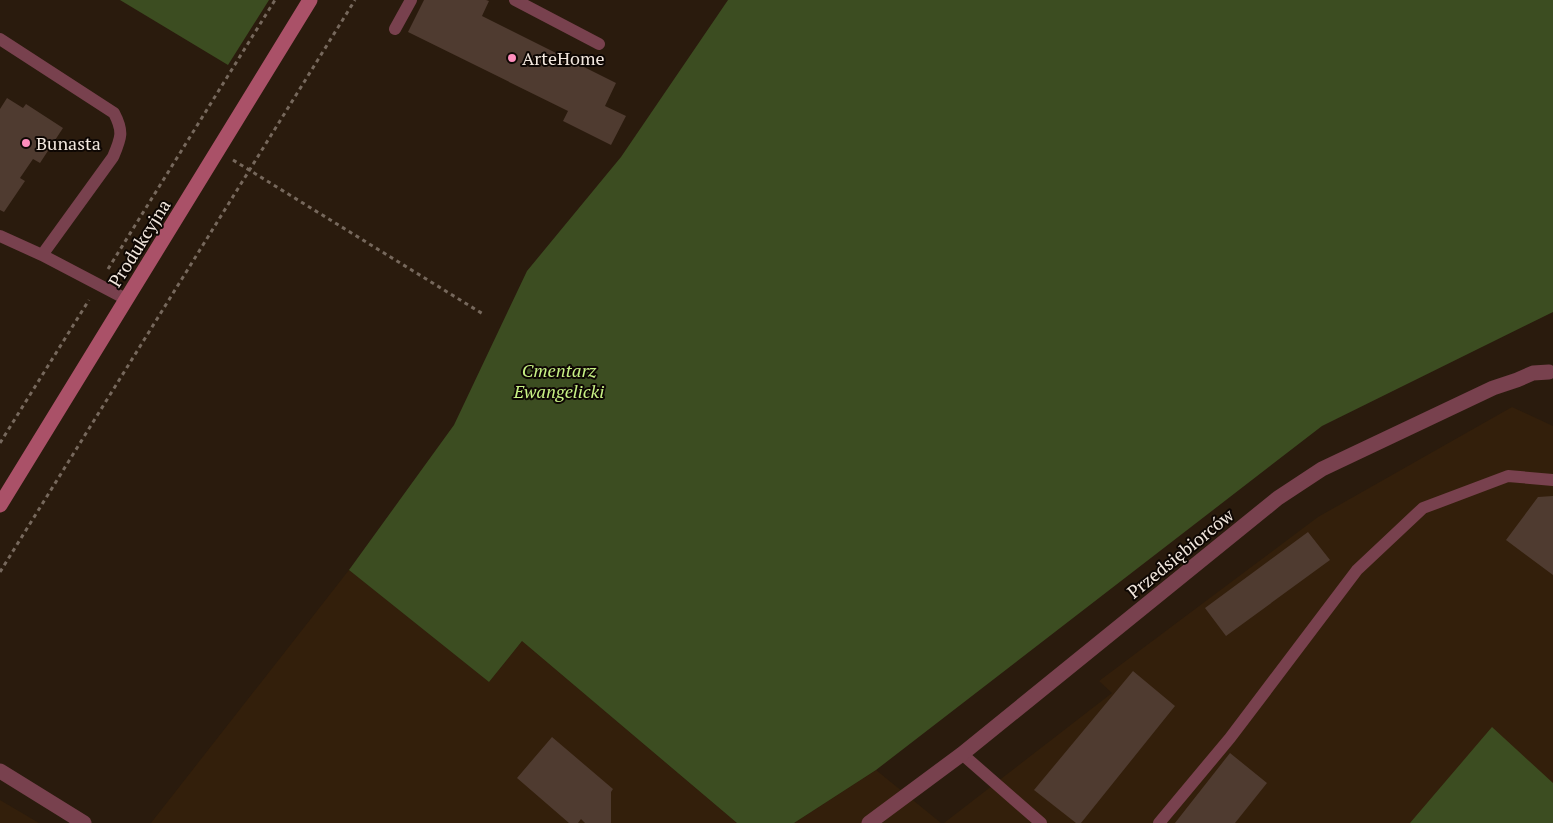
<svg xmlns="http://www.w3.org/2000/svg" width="1553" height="823" viewBox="0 0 1553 823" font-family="'PT Serif',serif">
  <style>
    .built { fill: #331f0b }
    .green { fill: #3c4d21 }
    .building { fill: #4f3b30 }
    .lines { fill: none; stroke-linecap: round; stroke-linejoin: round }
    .path { stroke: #76685c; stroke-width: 3; stroke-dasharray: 4 4; stroke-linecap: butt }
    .lane { stroke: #78414e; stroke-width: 12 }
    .street { stroke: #78414e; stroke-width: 15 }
    .secondary { stroke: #aa5168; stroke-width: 15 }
    .poi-dot { fill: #fe8ebd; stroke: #0e0703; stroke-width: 2 }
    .labels { text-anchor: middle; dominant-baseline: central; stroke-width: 4; stroke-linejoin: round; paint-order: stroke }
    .poi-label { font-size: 18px; fill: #f2e7de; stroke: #0e0703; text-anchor: start }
    .street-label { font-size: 18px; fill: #f2e7de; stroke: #0e0703 }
    .park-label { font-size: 18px; font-style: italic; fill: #c8f285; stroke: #0e0703 }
  </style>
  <rect width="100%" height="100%" fill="#2a1b0d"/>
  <!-- built -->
  <path class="built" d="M1512,407L1553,426V823H944L1112,693L1099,681L1318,517Z
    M349,570L489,682L522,641L737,823H151Z
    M876,770L941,823H794Z
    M0,800L39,823H0Z"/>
  <!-- green -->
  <path class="green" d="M120,0H269L228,65Z
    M728,0H1553V312L1322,426L876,770L794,823H737L522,641L489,682L349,570L454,425L527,271L621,157Z
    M1492,727L1553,783V823H1410Z"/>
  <!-- building -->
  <path class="building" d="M424,0H486L489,1L482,16L616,83L605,106L626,116L611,145L563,121L568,111L408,32Z
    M7,98L23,108L26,104L63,128L40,163L33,159L20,178L25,181L4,212L0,210V109Z
    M1553,496V575L1506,540L1538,497Z
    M1308,532L1330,560L1226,636L1205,608Z
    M1133,671L1175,706L1081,823H1076L1034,790Z
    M552,737L613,789L611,792V823H585L581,819L578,823H569L517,778Z
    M1230,753L1267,783L1235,823H1175Z"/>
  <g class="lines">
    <!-- path -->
    <path class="path" d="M233,160L483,314
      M108,269L275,0
      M0,443L89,300
      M0,572L355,0"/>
    <!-- lane -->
    <path class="lane" d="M515,0L599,44
      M395,29L411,0
      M0,39L114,113C124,132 121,138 113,157L42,255
      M0,236L42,255L126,299
      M962,754L1041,823
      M1159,823L1230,738L1357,570L1423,508L1508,476L1553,480"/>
    <!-- street -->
    <path class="street" d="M0,771L84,823
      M869,823L962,754L1278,498L1322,469L1493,388L1517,380L1533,373L1549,372"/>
    <!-- secondary -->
    <path class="secondary" d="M0,505L310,0"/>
  </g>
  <!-- markers -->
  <g class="poi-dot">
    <circle cx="512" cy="58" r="5"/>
    <circle cx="26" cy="143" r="5"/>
  </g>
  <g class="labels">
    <!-- poi labels -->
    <g class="poi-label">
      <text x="522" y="58">ArteHome</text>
      <text x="36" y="143">Bunasta</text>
    </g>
    <!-- street labels -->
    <g class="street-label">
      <text transform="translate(139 243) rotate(-58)">Produkcyjna</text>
      <text transform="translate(1180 553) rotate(-39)">Przedsiębiorców</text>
    </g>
    <!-- park labels -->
    <g class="park-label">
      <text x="559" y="370">Cmentarz<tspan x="559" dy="21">Ewangelicki</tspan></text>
    </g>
  </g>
</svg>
